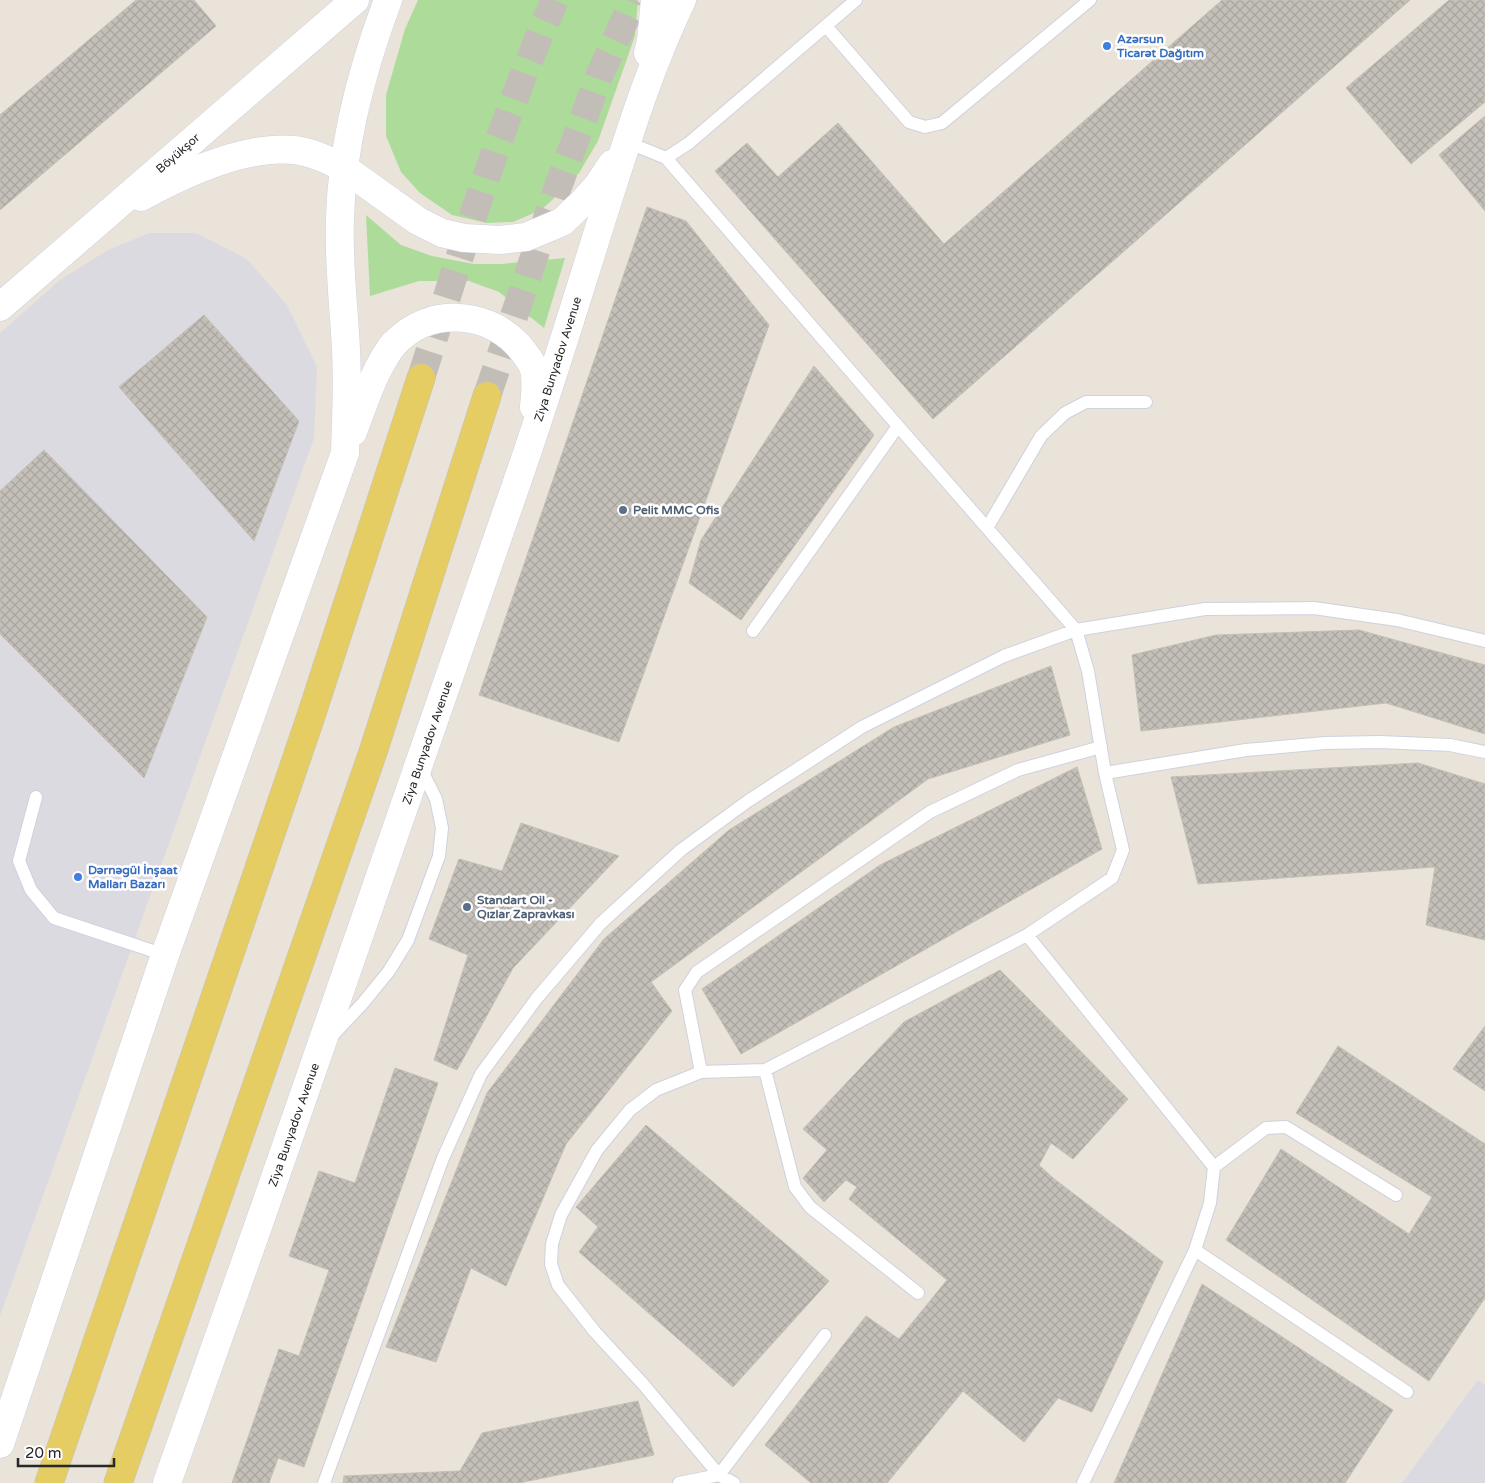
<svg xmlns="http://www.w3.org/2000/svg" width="1485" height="1483" viewBox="0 0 1485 1483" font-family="'Varela Round',sans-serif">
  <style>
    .industrial { fill: #dcdae1 }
    .grass { fill: #addc9a }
    .building { fill: url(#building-cross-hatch); stroke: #c4bfb4 }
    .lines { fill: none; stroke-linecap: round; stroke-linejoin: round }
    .primary-tunnel { stroke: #c2bdb6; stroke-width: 28; stroke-dasharray: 28 14; stroke-linecap: butt }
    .service-casing { stroke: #cfd1df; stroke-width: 14 }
    .tertiary-casing { stroke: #cfd1df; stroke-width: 29 }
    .secondary-casing { stroke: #cfd1df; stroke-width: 29 }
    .primary-casing { stroke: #c3c3c3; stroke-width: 29 }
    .service { stroke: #fff; stroke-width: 12 }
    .tertiary { stroke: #fff; stroke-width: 28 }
    .secondary { stroke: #fff; stroke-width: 28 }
    .primary { stroke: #e5cc63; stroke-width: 28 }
    .shop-dot { fill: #3f7fe0; stroke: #fff; stroke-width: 2 }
    .service-dot { fill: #5c6f8a; stroke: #fff; stroke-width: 2 }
    .labels { text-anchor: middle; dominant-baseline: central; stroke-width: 5; stroke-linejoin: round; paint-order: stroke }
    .shop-label { font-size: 12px; font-weight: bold; fill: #366cbe; stroke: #fff; text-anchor: start }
    .street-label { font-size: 12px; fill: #272727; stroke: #fff }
    .service-label { font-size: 12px; font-weight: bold; fill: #4e5e75; stroke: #fff; text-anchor: start }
  </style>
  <defs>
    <pattern id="building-cross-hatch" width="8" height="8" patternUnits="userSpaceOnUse" patternTransform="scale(1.25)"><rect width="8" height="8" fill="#c4c0b9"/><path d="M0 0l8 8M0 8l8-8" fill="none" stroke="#a8a59f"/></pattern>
  </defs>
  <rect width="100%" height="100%" fill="#e9e3da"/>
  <!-- industrial -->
  <path class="industrial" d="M149,233H196L247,259L287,305L317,367L314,438L0,1316V333L60,280L108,250Z
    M1478,1380L1485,1385V1483H1402Z"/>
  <!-- grass -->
  <path class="grass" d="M418,0H638L635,36L598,141L579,173L561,192L541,210L513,222L487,223L452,215L420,193L401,172L386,136V95L405,29Z
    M366,215L401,245L432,256L474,264H501L565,258L544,328L499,292L469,281H419L370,296Z"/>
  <!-- building -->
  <path class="building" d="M136,0H194L216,26L0,210V115Z
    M1222,0H1410L933,419L715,171L747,143L778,177L838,123L944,244Z
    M1449,0H1485V102L1411,164L1346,88Z
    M1485,116V211L1439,155Z
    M647,207L686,221L769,325L619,742L479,695Z
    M204,315L299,421L254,541L119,387Z
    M814,366L874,435L741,620L689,583L701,540Z
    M44,450L207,617L144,778L0,634V491Z
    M1359,630L1485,665V734L1386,703L1141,731L1132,655L1216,635Z
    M1051,666L1070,735L928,779L651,982L672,1011L566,1144L506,1286L471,1268L436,1362L386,1347L487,1093L604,939L729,830L894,727Z
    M1418,763L1485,784V940L1426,925L1435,867L1198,884L1171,777Z
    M1077,767L1102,849L741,1054L702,989L880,865Z
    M521,823L619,856L513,968L457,1070L434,1060L468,955L429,939L459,859L502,871Z
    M1000,970L1128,1099L1073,1159L1051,1143L1039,1165L1053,1178L1163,1262L1092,1412L1058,1398L1024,1442L963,1391L887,1483H811L765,1445L866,1316L899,1339L947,1280L849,1199L857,1187L846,1180L824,1202L803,1178L827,1150L803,1129L904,1022Z
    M1485,1026V1091L1453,1069Z
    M1338,1046L1485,1144V1298L1429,1381L1226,1240L1281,1149L1409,1234L1432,1197L1296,1113Z
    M395,1068L438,1083L304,1467L278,1458L269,1483H232L279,1349L299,1356L329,1270L289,1256L319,1171L355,1183Z
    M646,1125L829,1281L733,1387L579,1252L598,1227L576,1207Z
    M1202,1284L1393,1410L1345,1483H1114Z
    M638,1401L654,1455L519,1483H343L344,1476L460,1471L482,1433Z"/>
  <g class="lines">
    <!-- primary-tunnel -->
    <path class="primary-tunnel" d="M421,378C462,251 500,122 555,0
      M487,396L556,192L600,74L634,0"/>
    <defs>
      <path id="service" d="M826,26L909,122L925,127L942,123L1090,0
        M627,142L666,158L898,426L753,631
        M666,158L689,143L856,0
        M987,528L1041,436L1065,413L1086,402H1146
        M1105,773L1246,750L1325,743L1380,742L1450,745L1485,752
        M36,797L19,861L31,890L54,918L165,955
        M1027,935L1214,1167L1210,1203L1195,1250L1083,1483
        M333,1035L363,1003L389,971L408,940L439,856L442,828L436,799L421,769
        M765,1070L795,1187L810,1207L918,1293
        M701,1072L685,990L697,972L930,812L1018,770L1101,747
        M1214,1167L1266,1128L1286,1127L1396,1195
        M1195,1250L1407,1392
        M825,1335L719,1475L643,1384L595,1332L558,1285L551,1264L552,1244L561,1215L597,1150L630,1110L656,1090L701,1072L765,1070L1027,935L1112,878L1123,850L1105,773L1088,671L1076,630L898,426
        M324,1483L443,1158L481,1074L537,998L601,923L681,850L748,801L862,727L1004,656L1076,630L1205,609L1314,608L1397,620L1485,641
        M679,1483L719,1475L734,1483"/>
      <g id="tertiary">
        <path d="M141,197C183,174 246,145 294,150C312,152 328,160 344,168"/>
        <path id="s1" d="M0,307L355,0"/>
      </g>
      <g id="secondary">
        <path d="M648,53L651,41L655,0"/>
        <path d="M344,168L418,221L442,233L464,238L500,240L526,237L562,222L581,204L598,185L612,164"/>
        <path d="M353,432C363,406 371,379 386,355C389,351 391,346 395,343C428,308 484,310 517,344C523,351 531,360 534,369C537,382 535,395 534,407"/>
        <path d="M0,1444L165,955L345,453C346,419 348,384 346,350C344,306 338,262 340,218C342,143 362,69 388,0"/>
        <path id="s2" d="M167,1483C285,1151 402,819 516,485C549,391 578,295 608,200C630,132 651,64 682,0"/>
      </g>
      <path id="primary" d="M49,1483L310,719L421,378
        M118,1483L373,752L487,396"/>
    </defs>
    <!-- service casing -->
    <use href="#service" class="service-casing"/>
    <!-- tertiary casing -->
    <use href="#tertiary" class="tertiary-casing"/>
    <!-- secondary casing -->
    <use href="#secondary" class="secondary-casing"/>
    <!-- primary casing -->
    <use href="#primary" class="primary-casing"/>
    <!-- service -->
    <use href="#service" class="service"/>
    <!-- tertiary -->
    <use href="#tertiary" class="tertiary"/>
    <!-- secondary -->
    <use href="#secondary" class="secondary"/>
    <!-- primary -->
    <use href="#primary" class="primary"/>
  </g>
  <!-- markers -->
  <g class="shop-dot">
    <circle cx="1107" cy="46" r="5"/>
    <circle cx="78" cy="877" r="5"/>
  </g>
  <g class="service-dot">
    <circle cx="623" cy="510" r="5"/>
    <circle cx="467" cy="907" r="5"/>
  </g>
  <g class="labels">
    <!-- shop labels -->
    <g class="shop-label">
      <text x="1117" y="39">Azərsun<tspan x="1117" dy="14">Ticarət Dağıtım</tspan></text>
      <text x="88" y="870">Dərnəgül İnşaat<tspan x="88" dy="14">Malları Bazarı</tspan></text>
    </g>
    <!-- street labels -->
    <g class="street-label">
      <text stroke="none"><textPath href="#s1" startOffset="235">Böyükşor</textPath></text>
      <text stroke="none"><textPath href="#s2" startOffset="1190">Ziya Bunyadov Avenue</textPath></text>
      <text stroke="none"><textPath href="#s2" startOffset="785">Ziya Bunyadov Avenue</textPath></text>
      <text stroke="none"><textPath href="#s2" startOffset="380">Ziya Bunyadov Avenue</textPath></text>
    </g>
    <!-- service labels -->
    <g class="service-label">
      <text x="633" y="510">Pelit MMC Ofis</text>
      <text x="477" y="900">Standart Oil -<tspan x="477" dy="14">Qızlar Zapravkası</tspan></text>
    </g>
  </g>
  <!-- scale -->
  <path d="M18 1458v8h96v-8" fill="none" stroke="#272727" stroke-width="2.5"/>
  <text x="25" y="1458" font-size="15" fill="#272727" stroke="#ffffff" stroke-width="4" paint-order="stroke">20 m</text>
</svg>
